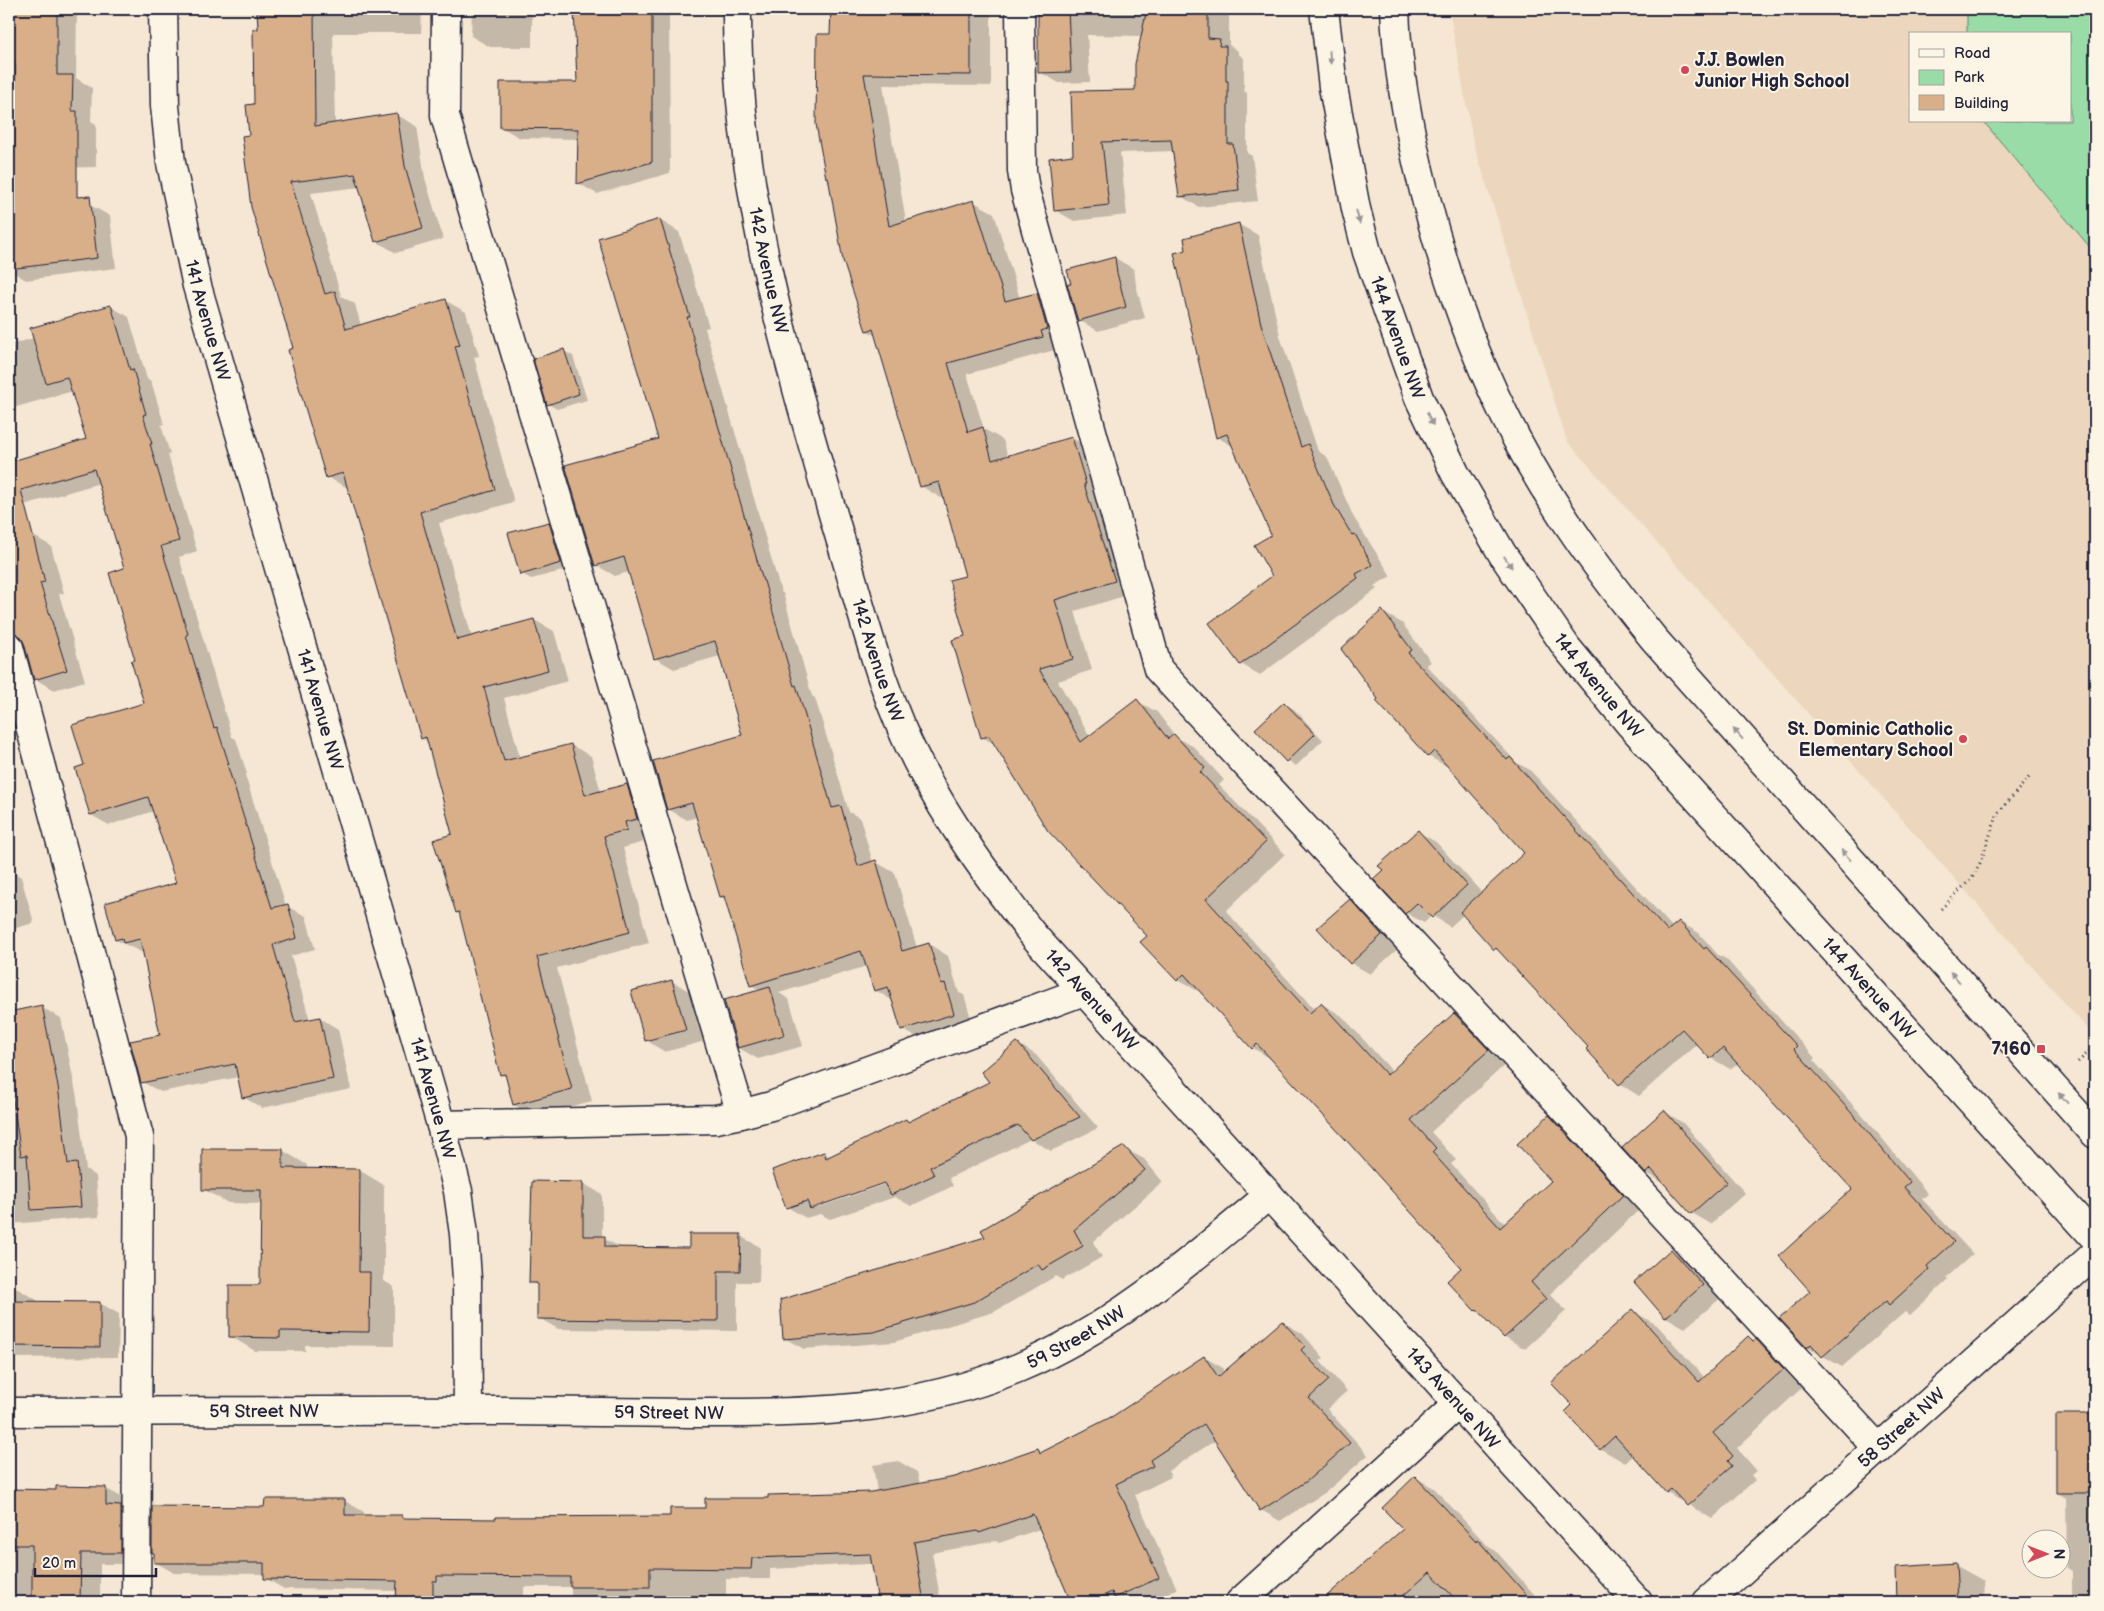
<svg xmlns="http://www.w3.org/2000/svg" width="2104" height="1611" viewBox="0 0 2104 1611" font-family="'Balsamiq Sans',sans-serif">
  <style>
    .built { fill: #ecd6bd }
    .green { fill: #9adca7; stroke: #5e7f71 }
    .shadow { fill: #0003; fill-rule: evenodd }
    .building { fill: #d8af89; stroke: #22223b }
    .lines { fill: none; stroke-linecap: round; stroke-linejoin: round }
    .minor-casing { stroke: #22223b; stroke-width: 31 }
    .path { stroke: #22223b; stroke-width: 3; stroke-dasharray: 1 4; stroke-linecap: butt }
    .minor { stroke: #fcf5e5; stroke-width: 28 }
    .oneway { fill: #9a9698 }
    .poi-dot { fill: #d1495b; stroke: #fcf5e5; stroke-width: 2 }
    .labels { text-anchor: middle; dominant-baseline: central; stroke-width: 4; stroke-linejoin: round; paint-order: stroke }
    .poi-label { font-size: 18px; font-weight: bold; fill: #22223b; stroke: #fcf5e5; text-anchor: end }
    .street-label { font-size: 18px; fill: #22223b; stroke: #fcf5e5 }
  </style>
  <rect width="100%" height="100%" fill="#f5e7d3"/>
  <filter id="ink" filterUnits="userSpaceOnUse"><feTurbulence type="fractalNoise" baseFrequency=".02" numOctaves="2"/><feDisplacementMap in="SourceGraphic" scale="10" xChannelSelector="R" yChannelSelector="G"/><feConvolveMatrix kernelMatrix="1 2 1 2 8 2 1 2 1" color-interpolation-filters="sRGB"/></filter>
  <g filter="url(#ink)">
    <!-- built -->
    <path class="built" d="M1449,9H1967V34H1910V121H1983L2095,253V1037L1567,441L1473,141Z"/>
    <!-- green -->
    <path class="green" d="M1967,9H2095V253L1983,121H2070V34H1967Z"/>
    <!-- shadow -->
    <path class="shadow" d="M9,9H77L76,78L92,88L91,121L96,124V167L9,169Z
      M259,9H422L421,33H333L335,124L397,115L417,126L425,178L443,239L396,253L376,241L360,187L311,193L341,296L355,304L361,326L446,301L466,312L479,356L474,357L514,502L439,523L472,637L534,620L554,631L568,681L504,698L520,758L571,745L591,756L601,792L627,786L647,797V841L623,848L649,943L557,968L592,1101L534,1116L514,1105L506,1077L501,1074L461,914L457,912L454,835L429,742L422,738L348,488L327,477L295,349L250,136L256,105Z
      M472,9H532V47H490L471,36Z
      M576,9H669L670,173L597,194L578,183L579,139L520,138L501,127L578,83Z
      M832,9H991V86L883,85L906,222L974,202L994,213L1020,299L1037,294L1057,306L1062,348L967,374L984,429L1003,440L1008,457L1072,438L1092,450L1134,593L1075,611L1092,670L1058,681L1090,737L1137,701L1157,712L1176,737L1194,747L1224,780L1219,785L1285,854L1226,911L1315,1010L1322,1004L1342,1016L1393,1072L1455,1014L1475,1026L1508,1062L1431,1132L1456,1160L1451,1164L1505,1224L1553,1181L1549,1117L1569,1128L1642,1207L1550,1294L1566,1311L1525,1349L1505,1337L1484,1314L1476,1310L1463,1268L1273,1060L1253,1048L1200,990L1198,991L1178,980L1148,936L996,745L982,737L967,576L944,497L941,498L921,486L876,336L867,331L830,179L827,177Z
      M1040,9H1229V45L1238,51V54L1244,58V91L1247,93V153L1252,156L1258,201L1199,207L1180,196L1174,151L1120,153L1127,215L1074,221L1055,210L1075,156L1136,91L1142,36L1087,35L1090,82L1059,83L1040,72Z
      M90,205L110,216L116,268L26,280L9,270V214Z
      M660,220L679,232L709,327L705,328L781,592L783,593L812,696L815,698L849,812L860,818L873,863L876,862L895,873L917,948L929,944L948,956L959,993L964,995L973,1025L921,1040L902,1029L893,1001L875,990L867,966L779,993L789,999L803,1046L758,1059L739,1048L761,991L751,985L727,900L721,897L697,817L687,820L668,809L744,736L720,656L674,669L655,658L629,572L615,576L596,565L659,439Z
      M1238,224L1258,235L1280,336L1318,451L1327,457L1354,518L1391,576L1374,586L1377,589L1260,675L1241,664L1274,577L1272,536L1234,447L1217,437L1187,251Z
      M1115,258L1134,269L1136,285L1145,318L1098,331L1079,320Z
      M110,306L129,317L147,379L151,381L164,424L161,425L170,454L168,455L197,551L179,557L232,737L236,739L247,774L245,775L286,906L306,916L315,949L291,956L310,1020L320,1018L338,1029L351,1089L262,1108L243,1097L239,1077L161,1092L142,1082L161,1036L143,953L116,940L177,884L154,811L109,825L91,815L86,766L145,704L136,660L126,569L100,483L17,507L9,502V463L88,440L73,391L9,409V345L34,338Z
      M564,351L573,356L587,400L557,409L548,404Z
      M549,523L558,529L570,569L531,579L522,574Z
      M32,535L51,546L64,593L59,594L85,681L54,690L35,679L23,638L10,631L9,625V541Z
      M1382,612L1402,623L1431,662L1426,665L1517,763L1530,770L1673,928L1680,922L1699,933L1718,955L1726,959L1815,1058L1813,1060L1876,1131L1928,1194L1922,1199L1973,1254L1946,1278L1948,1280L1910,1315L1905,1312L1842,1367L1807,1347L1812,1291L1854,1189L1738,1063L1730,1069L1711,1058L1697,1044L1639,1096L1620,1084L1588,1049L1590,1047L1502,952L1495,949L1464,914L1450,927L1432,915L1424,923L1406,913L1418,832L1436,842L1482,893L1526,853L1449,766L1448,767L1428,756L1380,699Z
      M1285,704L1294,709L1323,740L1296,766L1287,761Z
      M9,869L21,877L34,923L9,930Z
      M1350,901L1369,912L1401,946L1370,974L1351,963Z
      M672,981L692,993L705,1041L665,1052L646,1040Z
      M41,1007L61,1018L77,1098L86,1169L96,1176L99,1217L9,1224V1014Z
      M1017,1043L1036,1055L1098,1128L1051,1151L1031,1139L949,1178L953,1186L911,1206L895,1197L830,1219L820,1214L806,1218L787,1207L824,1153L831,1157L906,1120L910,1122L991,1082ZM890,1180L891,1182L817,1208H811Z
      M1664,1111L1683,1123L1745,1193L1711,1224L1692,1213L1665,1184L1647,1173Z
      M1124,1148L1144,1159L1163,1182L1093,1242L1102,1257L1062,1280L1056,1276L994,1312L894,1342L804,1349L784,1338L987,1238Z
      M282,1150L307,1165V1170H359L384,1185V1281L394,1287V1346L305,1345V1351H255L230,1336L261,1283L262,1204L228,1203L203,1189Z
      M582,1183L602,1194V1238L624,1249L691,1250L740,1236L760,1247L759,1282H737V1331L558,1329L539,1318V1287L531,1282Z
      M1671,1251L1691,1262L1722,1297L1685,1328L1666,1317Z
      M9,1289H18L37,1300V1303H100L119,1314L118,1357L9,1358Z
      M1633,1311L1657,1325L1705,1378L1748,1337L1780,1354L1807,1383L1737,1448L1757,1471L1751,1475L1755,1480L1712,1519L1667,1492L1634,1455L1625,1463L1601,1449L1574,1406Z
      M1282,1322L1302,1333L1324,1358L1320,1361L1347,1391L1327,1409L1368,1455L1326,1492L1280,1521L1261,1510L1216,1440L1168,1471L1171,1477L1135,1495L1177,1589L1147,1602H1073L1040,1529L999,1543L996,1541L932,1553L941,1602H892L887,1563L770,1569V1579H726V1602H571V1587H524V1602H401L398,1600V1591L284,1589L265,1578V1574L174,1573L155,1562V1554L153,1553L266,1508L345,1501L364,1512V1516H401L406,1519L497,1520L671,1517L769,1500L877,1492L873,1465L898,1461L917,1472L920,1484L955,1478L1038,1449L1044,1452L1114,1417L1204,1357L1223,1368L1226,1372Z
      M2057,1415H2095V1602H2072V1571L2067,1568L2066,1498L2057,1493Z
      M1416,1478L1434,1488L1489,1547L1496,1551L1541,1602H1324L1404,1529Z
      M105,1488L125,1499L140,1564H100V1602H9V1491H57Z
      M1955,1565L1984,1581L1985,1602H1898L1897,1568Z"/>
    <!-- building -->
    <path class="building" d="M9,9H57V75H73L72,111H77V197L90,196L97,258L9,269V206L14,205L15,64H9Z
      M257,9H314L315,126L397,113L405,166L423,228L375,242L355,174L291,182L325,294L335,291L346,329L446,299L460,345L455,346L495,490L420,512L457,640L534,619L548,670L484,687L504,761L571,744L585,795L627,784L637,819L625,822L627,830L604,836L630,932L537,957L572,1089L513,1105L505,1074L500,1075L459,912L456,913L433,840L452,834L426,737L421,739L343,473L326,478L288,350L293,348L251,207L242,136L249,135L246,105L254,104L253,29H258Z
      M574,9H652V162L577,184L578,129L500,128V82H577Z
      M831,9H971V75L864,74L889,226L974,200L1005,301L1037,293L1047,329L1041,331L1043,337L948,363L968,432L983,427L992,460L1072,437L1086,484H1084L1115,581L1055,600L1073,659L1039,669L1081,742L1137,699L1168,739L1174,734L1205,768L1200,772L1266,842L1206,899L1310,1013L1321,1003L1387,1075L1454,1013L1489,1050L1411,1120L1436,1148L1432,1152L1500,1228L1551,1181L1517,1144L1549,1115L1623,1195L1531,1282L1546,1299L1504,1338L1477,1309L1475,1311L1447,1281L1461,1268L1347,1141L1257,1044L1252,1049L1184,974L1177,981L1140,942L1147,936L1048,831L989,736L981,738L952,640L965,636L949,580L965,576L939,482L920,487L873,329L866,331L843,261L828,177L826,178L816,124L817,34H830Z
      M1038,9H1068L1071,72L1038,73Z
      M1147,9H1208V38L1220,39L1219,46H1226V81H1228V144H1233L1239,190L1179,197L1171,140L1102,142L1109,205L1054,211L1049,158L1073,155L1071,91L1135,90V64Z
      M660,219L690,317H687L763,581H764L794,686L796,685L832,808L841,806L858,866L876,860L902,951L929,943L941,984L945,983L954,1014L901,1030L888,987L874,991L861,951L750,986L724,896L720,897L692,803L667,810L653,761L742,735L715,641L654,659L624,557L595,566L565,465L658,439L598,238Z
      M1239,223L1261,324L1301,447L1308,444L1334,505L1352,535L1355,534L1372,565L1356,574L1358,578L1240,665L1209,623L1272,576L1254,545L1271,535L1227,434L1216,438L1174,253L1186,250L1184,238Z
      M1115,257L1117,273L1126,307L1078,321L1067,284H1071L1067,270Z
      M111,305L130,370L133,369L146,414L143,415L152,444H150L179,541L161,546L188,634L186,635L214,728L217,727L229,764H227L272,908L288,904L297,938L273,945L295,1022L320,1017L333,1079L242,1098L235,1064L141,1083L130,1041L160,1035L140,939L123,943L122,938L115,940L105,903L176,883L148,797L90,815L75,768L84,765L72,725L144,703L131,661L135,660L109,573L124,568L94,469L21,490L45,582L40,583L67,670L34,680L24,643L20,636L9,630V462L86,439L67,377L46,383L30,328Z
      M564,349L579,394L547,405L533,359Z
      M549,522L561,563L520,575L508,533Z
      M1382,610L1412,650L1408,653L1507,760L1510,757L1667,931L1679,921L1704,949L1706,947L1797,1046L1794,1049L1856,1118L1910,1182L1904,1187L1954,1242L1927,1266L1929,1269L1889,1305L1886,1301L1822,1357L1811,1344L1807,1348L1779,1318L1810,1291L1779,1256L1852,1189L1723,1048L1710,1059L1682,1029L1619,1085L1586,1049L1588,1047L1496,948L1494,950L1460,912L1524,853L1434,751L1428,757L1376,701L1378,699L1341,649Z
      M1284,702L1315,734L1286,762L1255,729Z
      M1418,830L1467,885L1432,918L1417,903L1405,914L1373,879L1383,870L1378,866Z
      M1350,899L1382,935L1350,964L1317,928Z
      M672,980L686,1030L645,1041L631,991Z
      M770,987L784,1035L738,1048L724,1000Z
      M42,1005L58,1086L68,1164L77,1163L81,1207L31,1210L27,1155L21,1156L9,1072V1012Z
      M1017,1042L1080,1117L1031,1140L1018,1125L930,1167L934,1175L891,1195L884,1183L810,1209L807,1201L786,1208L772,1170L824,1152L826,1158L906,1119L908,1122L989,1082L981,1072Z
      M1664,1110L1727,1182L1691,1214L1651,1169L1646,1174L1622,1148Z
      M1124,1146L1145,1170L1074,1230L1083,1246L1042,1270L1038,1264L974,1302L874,1332L783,1339L780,1300L985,1237L981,1230Z
      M202,1149H283V1168L360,1169L359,1272H370L369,1332L280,1331V1338L229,1337V1285H258L260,1283L261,1190H202Z
      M532,1181L583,1182V1236H605V1247L689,1248V1234H741L740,1271H718V1321L537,1319V1283H529Z
      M1671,1249L1703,1285L1665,1318L1634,1282Z
      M9,1301L100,1302V1347L9,1346Z
      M1633,1309L1699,1382L1748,1336L1753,1341L1756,1339L1784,1369L1713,1433L1733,1456L1728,1461L1732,1466L1687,1506L1671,1489L1666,1493L1615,1436L1600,1450L1565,1412L1572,1405L1551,1383Z
      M1282,1321L1305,1346L1301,1350L1329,1380L1309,1398L1350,1443L1307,1481L1260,1511L1204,1424L1150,1460L1153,1466L1116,1484L1159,1578L1114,1598L1112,1592L1089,1602H1071L1033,1514L979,1533L978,1531L914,1542L924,1602H878L870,1554L752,1558L751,1569L650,1568V1587H570V1577L437,1576V1581H433V1601L396,1600L397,1581L264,1579V1563H154V1553H152V1506L264,1507L265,1499H345V1515H402V1518L496,1519V1517L670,1516V1508H705V1498H768V1495L871,1492L955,1477L1038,1448L1040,1453L1113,1416L1204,1356L1218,1377Z
      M2056,1414H2095V1493H2056Z
      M1415,1476L1476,1541L1477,1539L1533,1602H1458L1430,1572L1396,1602H1320L1403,1529L1382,1508Z
      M56,1486L106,1487V1505L121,1506V1553H81L80,1602H32V1545H9V1489L56,1490Z
      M1956,1563L1958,1602H1897L1896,1567Z"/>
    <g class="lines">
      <defs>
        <g id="minor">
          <path id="s1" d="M163,9L165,106L171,163L197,286L441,1125L458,1191L464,1234L467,1279L468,1411"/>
          <path d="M446,9L445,116L741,1114L771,1106L1084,991"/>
          <path id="s2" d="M737,9C736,191 789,365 840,538C863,613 881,693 918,763C950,825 991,881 1034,936L1638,1602"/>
          <path d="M1020,9L1022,171L1025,190L1158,669L1879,1449"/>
          <path id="s3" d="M1324,9L1333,87L1356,209L1367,252L1419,398L1455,473L1503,555L1567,648L1629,723L2095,1238"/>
          <path d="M1395,9C1397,70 1409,131 1424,191C1445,276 1475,360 1516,438C1554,510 1603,576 1654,639L2095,1134"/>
          <path d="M9,647L139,1136L136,1602"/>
          <path d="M441,1125L716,1119L741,1114"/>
          <path id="s4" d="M9,1412C175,1412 341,1410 507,1411C568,1412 630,1412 692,1413C806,1414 912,1412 1018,1368C1114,1328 1190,1261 1269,1195"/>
          <path d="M1240,1602L1459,1403"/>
          <path id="s5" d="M1707,1602L2095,1254"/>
        </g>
      </defs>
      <!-- minor casing -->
      <use href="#minor" class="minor-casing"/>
      <!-- path -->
      <path class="path" d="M1941,909L1972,878L1980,863L1998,813L2031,775
        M2078,1062L2095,1046"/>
      <!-- minor -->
      <use href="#minor" class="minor"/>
    </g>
    <!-- one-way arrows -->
    <defs><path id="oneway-solid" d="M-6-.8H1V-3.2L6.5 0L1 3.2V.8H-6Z" transform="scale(1.25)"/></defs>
    <g class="oneway">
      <use href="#oneway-solid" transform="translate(1330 57) rotate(84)"/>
      <use href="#oneway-solid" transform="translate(1358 217) rotate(76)"/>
      <use href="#oneway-solid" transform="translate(1430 419) rotate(64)"/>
      <use href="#oneway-solid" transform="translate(1508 562) rotate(56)"/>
      <use href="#oneway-solid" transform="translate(1738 734) rotate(-132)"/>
      <use href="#oneway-solid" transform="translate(1846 855) rotate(-132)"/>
      <use href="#oneway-solid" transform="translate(1955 977) rotate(-132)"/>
      <use href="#oneway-solid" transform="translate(2063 1098) rotate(-132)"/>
    </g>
  </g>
  <!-- markers -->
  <g class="poi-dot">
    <circle cx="1685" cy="70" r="5"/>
    <circle cx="1963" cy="739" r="5"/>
    <rect x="2036" y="1044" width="10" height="10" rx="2.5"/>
  </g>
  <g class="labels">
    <!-- poi labels -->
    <g class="poi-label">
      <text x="1695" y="60" text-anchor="start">J.J. Bowlen<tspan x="1695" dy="21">Junior High School</tspan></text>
      <text x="1953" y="729">St. Dominic Catholic<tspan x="1953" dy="21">Elementary School</tspan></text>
      <text x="2031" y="1049">7160</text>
    </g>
    <!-- street labels -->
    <g class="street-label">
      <text stroke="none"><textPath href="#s2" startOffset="264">142 Avenue NW</textPath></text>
      <text stroke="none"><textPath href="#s1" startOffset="316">141 Avenue NW</textPath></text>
      <text stroke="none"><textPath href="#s3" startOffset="338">144 Avenue NW</textPath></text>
      <text stroke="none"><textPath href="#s2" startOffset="669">142 Avenue NW</textPath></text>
      <text stroke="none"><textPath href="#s3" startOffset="742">144 Avenue NW</textPath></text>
      <text stroke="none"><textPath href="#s1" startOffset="721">141 Avenue NW</textPath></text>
      <text stroke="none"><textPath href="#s3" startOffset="1148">144 Avenue NW</textPath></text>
      <text stroke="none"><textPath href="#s2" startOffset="1074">142 Avenue NW</textPath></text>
      <text stroke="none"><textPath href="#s1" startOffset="1126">141 Avenue NW</textPath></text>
      <text stroke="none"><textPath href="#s4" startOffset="1080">59 Street NW</textPath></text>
      <text stroke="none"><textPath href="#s2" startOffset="1612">143 Avenue NW</textPath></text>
      <text stroke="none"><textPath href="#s4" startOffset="255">59 Street NW</textPath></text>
      <text stroke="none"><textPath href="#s4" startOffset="660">59 Street NW</textPath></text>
      <text stroke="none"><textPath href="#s5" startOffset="261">58 Street NW</textPath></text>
    </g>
  </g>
  <!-- margin -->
  <rect width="2104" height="1611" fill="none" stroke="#fcf5e5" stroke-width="30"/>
  <rect x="15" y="15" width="2074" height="1581" fill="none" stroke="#22223b" stroke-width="2" filter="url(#ink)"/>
  <!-- legend -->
  <rect x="1909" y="32" width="162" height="90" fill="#fcf5e5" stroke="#a5a1a1"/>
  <rect x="1919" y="49" width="25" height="8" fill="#fcf5e5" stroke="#a5a1a1"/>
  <text x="1954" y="58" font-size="15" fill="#22223b">Road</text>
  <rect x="1919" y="70" width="25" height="15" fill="#9adca7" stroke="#a5a1a1"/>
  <text x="1954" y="82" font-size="15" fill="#22223b">Park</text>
  <rect x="1919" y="95" width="25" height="15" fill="#d8af89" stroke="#a5a1a1"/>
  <text x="1954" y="108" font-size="15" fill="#22223b">Building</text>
  <!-- north arrow -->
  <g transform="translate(2046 1554) rotate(90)"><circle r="24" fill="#fcf5e5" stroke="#a5a1a1"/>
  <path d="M0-4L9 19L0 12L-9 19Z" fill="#d1495b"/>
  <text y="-8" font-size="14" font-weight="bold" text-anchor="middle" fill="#22223b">N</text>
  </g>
  <!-- scale -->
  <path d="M35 1568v8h121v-8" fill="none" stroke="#22223b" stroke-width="2.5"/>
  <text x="42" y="1568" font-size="15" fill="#22223b" stroke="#fcf5e5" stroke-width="4" paint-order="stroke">20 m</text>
</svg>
